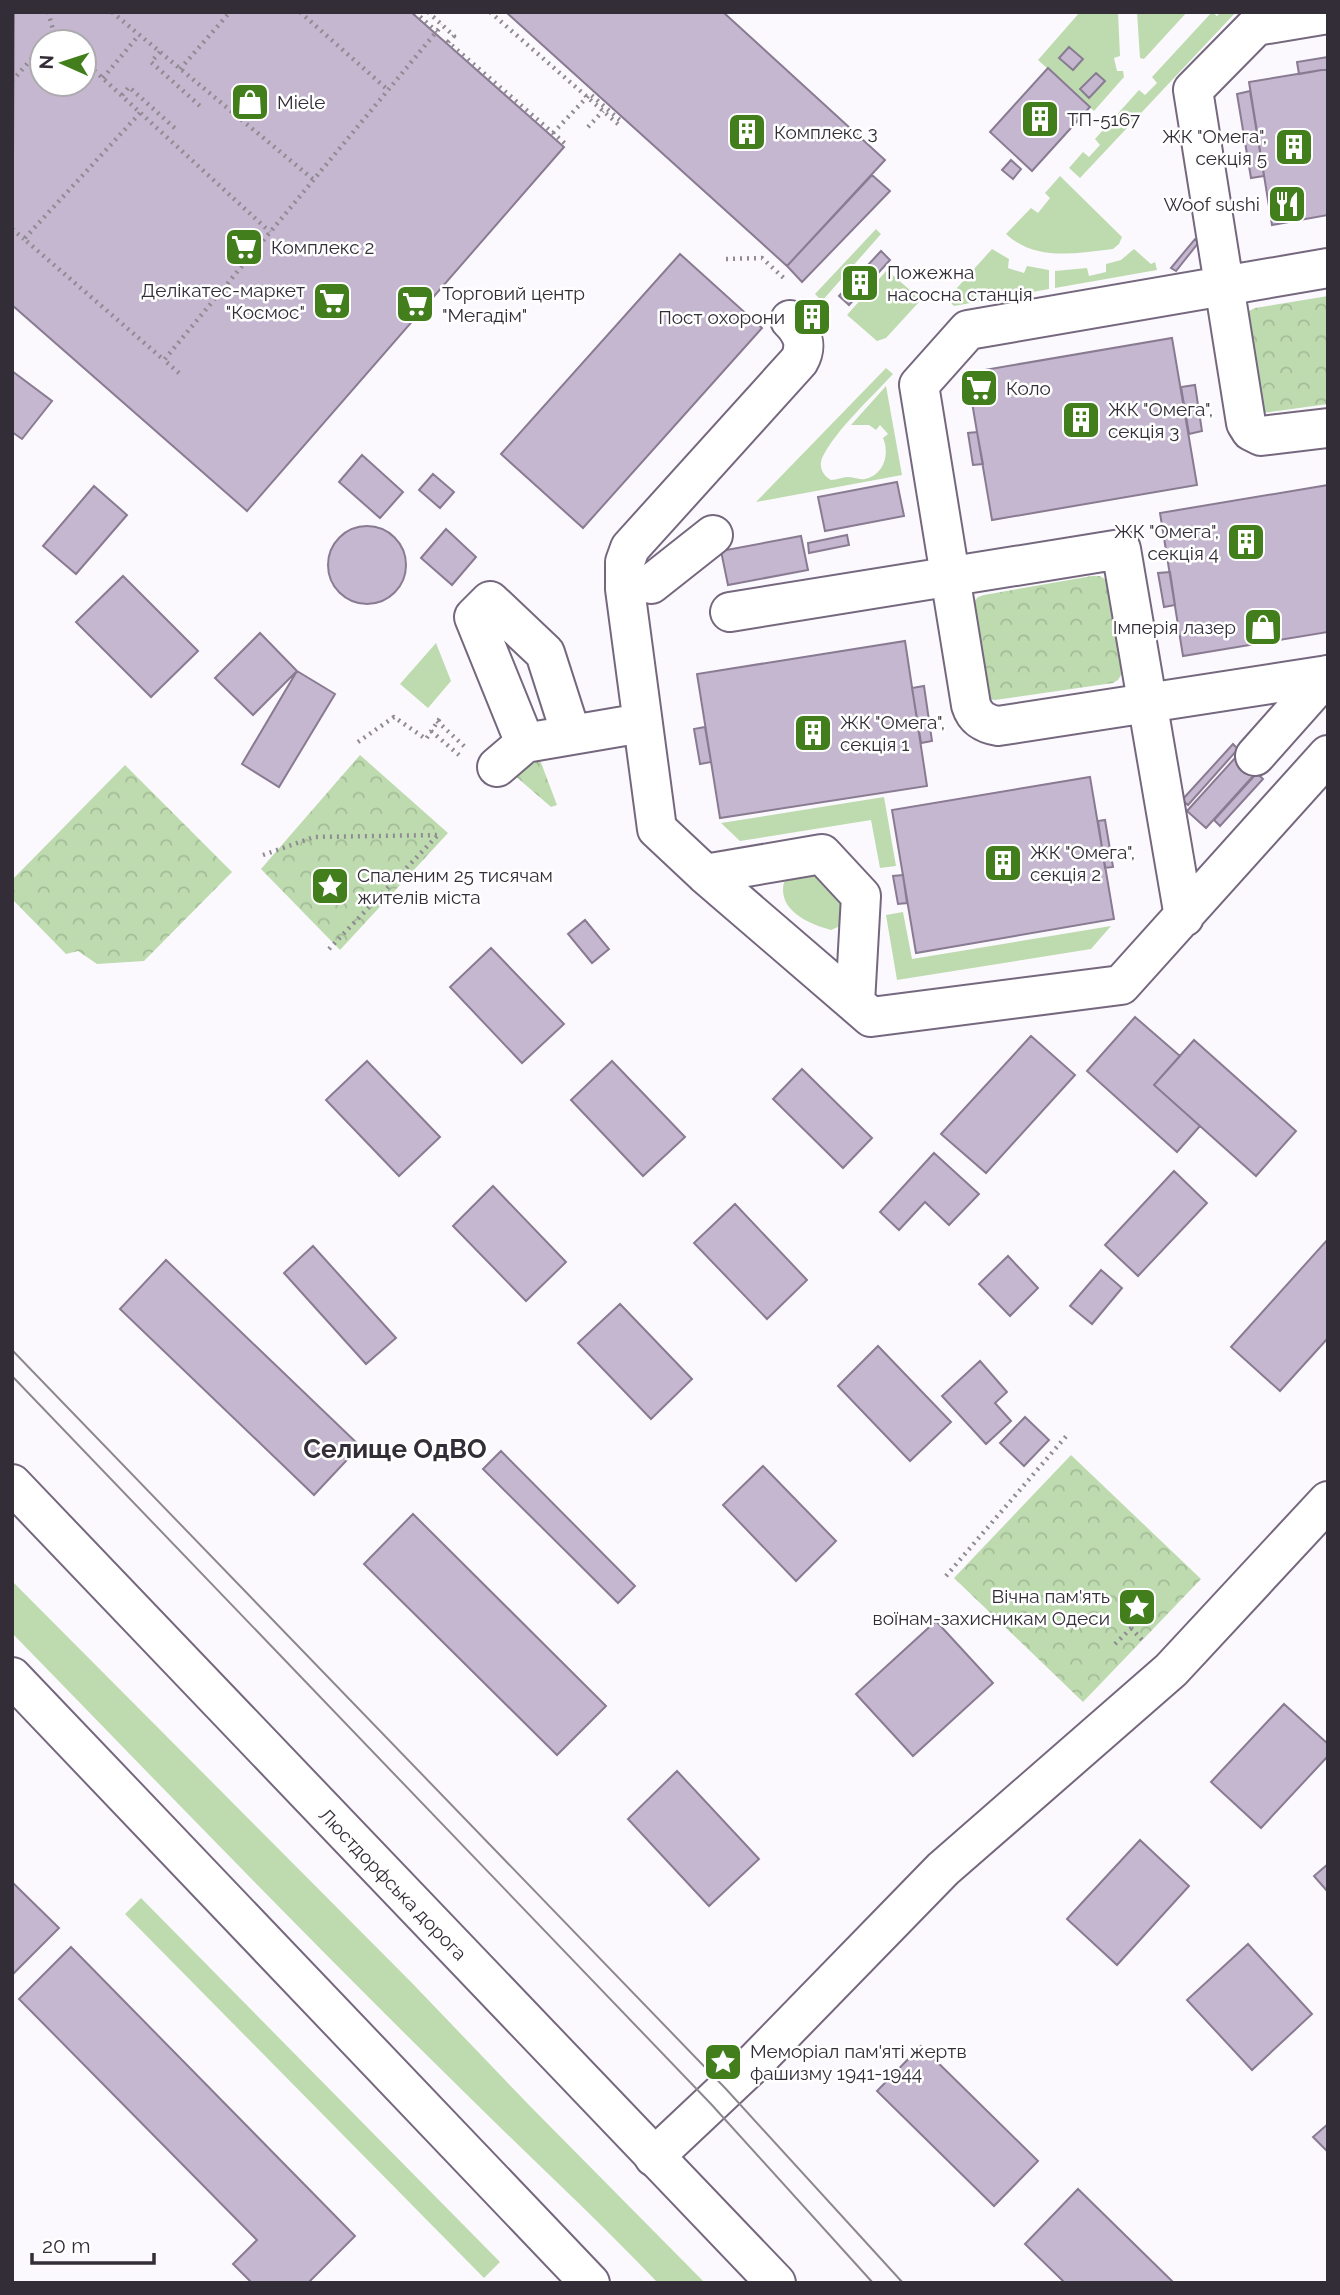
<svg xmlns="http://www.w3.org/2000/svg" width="1340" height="2295" viewBox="0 0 1340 2295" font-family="Raleway,sans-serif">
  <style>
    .grass { fill: #bddbaf }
    .park { fill: url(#park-crowns) }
    .building { fill: #c5b7cf; stroke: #897b92; stroke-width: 2; fill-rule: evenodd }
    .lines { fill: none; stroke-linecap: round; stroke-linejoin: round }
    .minor-casing { stroke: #75687e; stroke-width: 42 }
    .major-casing { stroke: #75687e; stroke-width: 42 }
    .path { stroke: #908b93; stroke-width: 4.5; stroke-dasharray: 2 5; stroke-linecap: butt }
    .minor { stroke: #fff; stroke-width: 38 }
    .major { stroke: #fff; stroke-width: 38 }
    .tram { stroke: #8d8890; stroke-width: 2 }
    .labels { text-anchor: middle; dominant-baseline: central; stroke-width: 5; stroke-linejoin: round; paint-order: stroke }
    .poi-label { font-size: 19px; fill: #332d37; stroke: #fff; text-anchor: start }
    .street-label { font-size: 19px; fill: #332d37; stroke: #fff }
    .district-label { font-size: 26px; font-weight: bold; fill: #332d37; stroke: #fff }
  </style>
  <defs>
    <pattern id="park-crowns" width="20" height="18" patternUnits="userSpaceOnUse" patternTransform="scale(1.75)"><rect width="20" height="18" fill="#bddbaf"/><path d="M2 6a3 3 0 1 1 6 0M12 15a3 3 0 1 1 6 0" fill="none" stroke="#a3bc97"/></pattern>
  </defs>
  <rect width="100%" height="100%" fill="#fcf9fe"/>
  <!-- grass -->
  <path class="grass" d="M1080,12H1118L1120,56L1114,58L1117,71H1123L1124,77L1094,111L1038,60Z
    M1137,12H1187L1144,59L1140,58Z
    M1212,12L1217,16L1221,12H1236L1080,178L1069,168L1083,152L1089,157L1100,145L1095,139L1139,90L1145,95L1157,83L1152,77Z
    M1060,176L1122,237L1119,244L1113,249C1076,253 1036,262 1006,234L1031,208L1038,213L1050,198L1045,193Z
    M876,229L881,234L822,301L815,294Z
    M992,249L1009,259L1008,268L1024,273L1027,266L1049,270V289L954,306L947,299Z
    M1134,249L1151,264L1155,262L1157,270L1055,288V271L1087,268L1089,276L1106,272V264L1121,260Z
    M887,270L919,298V302L886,338L877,341L847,315Z
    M886,368L893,374C871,398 837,429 823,456C818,466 822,475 831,480C837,480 842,477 848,477C853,477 859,480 865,479C884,475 890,454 883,438L888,434L880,425L876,430L869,425H851L886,386L902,475L756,502Z
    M436,643L451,681L428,708L400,684Z
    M884,797L896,866L880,868L871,820L740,841L721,823Z
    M818,873C833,887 848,905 840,926L831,930C808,924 777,910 784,882L794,876Z
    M903,912L912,959L1111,926L1091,949L897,980L886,915Z
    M12,1581L412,1983L528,2104L705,2283H658C593,2215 524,2152 458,2086C307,1938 160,1785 12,1633Z
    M141,1898L500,2262L484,2278L125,1914Z"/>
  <!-- park -->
  <path class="park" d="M1328,296V404L1262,413L1245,313L1255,308Z
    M1092,576H1100L1111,583L1124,670L1118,680L1113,683L995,700L986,698L971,605L978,597L984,595Z
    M360,755L448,833L340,950L261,869Z
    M540,760L557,805L551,807L513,774Z
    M125,765L232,872L144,961L97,964L78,951L66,954L12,899V880Z
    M1071,1455L1201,1579L1083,1702L954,1578Z"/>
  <!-- building -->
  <path class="building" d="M14,12H411L564,147L247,511L12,305ZM42,42H84V84H42Z
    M506,12H723L885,160L787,266Z
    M1069,47L1083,59L1073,70L1059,58Z
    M1328,57V69L1299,74L1297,62Z
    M1048,68L1090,107L1032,171L990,132Z
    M1328,69V215L1272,225L1249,82Z
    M1096,73L1105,81L1089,98L1080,89Z
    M1250,91L1264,176L1251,178L1237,94Z
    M1011,160L1021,169L1013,179L1002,170Z
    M872,175L890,191L802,282L787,266Z
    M1195,239L1199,242L1176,271L1171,268Z
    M881,251L890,260L849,305L839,296Z
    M680,254L762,328L583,528L501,454Z
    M1172,338L1197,485L992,520L967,373Z
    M12,371L52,401L22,439L12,432Z
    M1195,385L1202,431L1189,434L1181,387Z
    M977,432L983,464L973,465L968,433Z
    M362,455L403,492L380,518L339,482Z
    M433,474L454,492L440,508L419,490Z
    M897,482L904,516L825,531L818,497Z
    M1328,485V632L1183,656L1160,513Z
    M94,486L127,515L76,574L43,546Z
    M328 565a39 39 0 1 1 78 0a39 39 0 1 1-78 0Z
    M446,529L476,557L452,585L421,558Z
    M847,535L849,545L809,553L808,543Z
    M801,536L808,570L728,585L721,551Z
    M1170,572L1175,605L1164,607L1158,573Z
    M123,576L198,651L151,697L76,622Z
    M260,633L297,671L253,715L215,678Z
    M905,641L927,786L720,818L697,674Z
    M297,671L335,694L279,787L242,764Z
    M924,686L932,741L921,743L912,688Z
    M705,727L711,762L700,764L694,729Z
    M1233,744L1238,749L1188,805L1182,800Z
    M1245,747L1264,764L1206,828L1187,811Z
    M1257,773L1263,779L1220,826L1214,820Z
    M1090,777L1114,919L916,953L892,810Z
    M1105,820L1113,867L1105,868L1098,821Z
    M903,875L907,903L898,904L893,876Z
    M585,920L609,949L592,963L568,934Z
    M491,948L564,1024L522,1063L450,987Z
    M1135,1017L1180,1056L1154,1085L1200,1126L1177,1152L1087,1071Z
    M1031,1036L1075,1075L986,1173L941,1134Z
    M1194,1040L1296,1131L1256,1176L1154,1085Z
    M367,1061L440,1137L399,1176L326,1100Z
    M612,1061L685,1137L643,1176L571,1100Z
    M802,1069L872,1138L843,1168L773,1099Z
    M934,1153L979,1194L949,1225L925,1202L899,1230L880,1212Z
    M1174,1171L1207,1203L1138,1276L1105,1245Z
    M493,1186L566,1262L526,1301L453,1226Z
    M735,1204L807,1280L767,1319L694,1243Z
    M1328,1239V1338L1280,1391L1231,1347Z
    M313,1246L396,1338L366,1364L284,1273Z
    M1008,1256L1038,1288L1010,1316L979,1284Z
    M166,1260L360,1446L314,1495L120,1309Z
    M1101,1270L1122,1288L1092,1324L1070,1306Z
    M620,1304L692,1379L651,1419L578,1343Z
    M878,1346L951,1422L910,1461L838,1386Z
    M980,1361L1007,1392L995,1403L1011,1421L986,1444L942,1396Z
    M1025,1417L1049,1440L1024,1466L1000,1443Z
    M501,1451L635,1586L618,1603L483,1469Z
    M763,1466L836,1541L796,1581L723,1505Z
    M413,1514L606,1706L557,1755L364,1564Z
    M936,1621L993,1683L913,1756L856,1694Z
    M1284,1704L1328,1744V1756L1261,1828L1211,1782Z
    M677,1771L759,1859L709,1906L628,1819Z
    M1140,1840L1189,1886L1117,1965L1067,1919Z
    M1328,1864V1892L1314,1876Z
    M12,1882L59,1928L12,1975Z
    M1248,1944L1312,2014L1252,2070L1187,2000Z
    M71,1947L355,2236L308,2283H252L233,2264L257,2240L19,1999Z
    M921,2046L1038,2161L994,2206L877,2091Z
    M1328,2124V2152L1313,2137Z
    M1078,2189L1174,2283H1065L1025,2244Z"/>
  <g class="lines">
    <defs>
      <path id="minor" d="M1328,14L1256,26L1193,90L1246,423L1251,431L1261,436L1328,428
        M1328,268L968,330L919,385L971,705C975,718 985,724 998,726L1328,675
        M790,320C802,332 808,345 799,361L630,548L625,562V589L657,829L705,874L871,1017L1121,985L1328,755
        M651,584L713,535
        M730,612L1121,549L1184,917
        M525,743L474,617L490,601L545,653L571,734
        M1255,756L1327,675
        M497,767L525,743L642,723
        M705,874L822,854L861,896L855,1003
        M654,2157L755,2062L943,1869L1171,1670L1328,1501"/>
      <path id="major" d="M12,1484L776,2283
        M12,1677L590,2283"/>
    </defs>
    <!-- minor casing -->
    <use href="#minor" class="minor-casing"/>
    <!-- major casing -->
    <use href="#major" class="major-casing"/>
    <!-- path -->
    <path class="path" d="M48,12L54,33L64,42
      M112,12L314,180
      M300,12L388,90
      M415,12L437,32
      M428,12L454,36L448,42L568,146
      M490,12L618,124L621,121
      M46,42L54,33
      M160,52L151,62L200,106
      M84,61L270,232
      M180,69L230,12
      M103,78L139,35
      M12,81L42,47
      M122,95L129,87L178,131
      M140,113L24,239L164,360
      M588,127L603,111
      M553,133L590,94L621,121
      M12,229L24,239
      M726,259L762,258L787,281
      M179,373L164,360L442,25
      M437,721L465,747
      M431,731L459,755
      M358,742L394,717L426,739L440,718
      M263,855L314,837L438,835
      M329,949L437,836
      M946,1576L1068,1434
      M1131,1628L1144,1642
      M1115,1644L1148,1612"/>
    <!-- minor -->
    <use href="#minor" class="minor"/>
    <!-- major -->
    <use href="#major" class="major"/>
    <!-- tram -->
    <path class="tram" d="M12,1350L726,2089L903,2283
      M12,1376L711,2104L873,2283"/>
  </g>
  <!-- icons -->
  <defs>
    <symbol id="shop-square" viewBox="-11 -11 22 22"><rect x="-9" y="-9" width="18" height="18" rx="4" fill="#427f1c" stroke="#fff"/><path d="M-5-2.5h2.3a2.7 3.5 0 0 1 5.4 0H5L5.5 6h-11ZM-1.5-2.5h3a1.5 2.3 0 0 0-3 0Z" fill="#fff"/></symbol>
    <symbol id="building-square" viewBox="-11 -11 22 22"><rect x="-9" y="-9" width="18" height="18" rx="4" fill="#427f1c" stroke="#fff"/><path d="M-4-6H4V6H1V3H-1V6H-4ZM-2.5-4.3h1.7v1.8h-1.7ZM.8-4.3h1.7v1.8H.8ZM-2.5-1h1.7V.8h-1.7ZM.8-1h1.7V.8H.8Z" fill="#fff"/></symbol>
    <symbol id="restaurant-square" viewBox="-11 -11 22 22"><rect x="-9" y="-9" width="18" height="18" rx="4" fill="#427f1c" stroke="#fff"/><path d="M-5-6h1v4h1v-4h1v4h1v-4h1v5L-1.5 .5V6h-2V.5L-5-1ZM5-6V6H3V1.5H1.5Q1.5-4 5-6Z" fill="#fff"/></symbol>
    <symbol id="supermarket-square" viewBox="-11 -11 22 22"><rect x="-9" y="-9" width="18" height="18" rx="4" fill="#427f1c" stroke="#fff"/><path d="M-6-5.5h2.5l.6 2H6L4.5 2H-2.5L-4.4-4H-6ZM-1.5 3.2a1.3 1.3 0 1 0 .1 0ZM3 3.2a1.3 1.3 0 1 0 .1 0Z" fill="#fff"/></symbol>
    <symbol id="sight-square" viewBox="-11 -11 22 22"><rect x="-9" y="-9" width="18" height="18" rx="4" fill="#427f1c" stroke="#fff"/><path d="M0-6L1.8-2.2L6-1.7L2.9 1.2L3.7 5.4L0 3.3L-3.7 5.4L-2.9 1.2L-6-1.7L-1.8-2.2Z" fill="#fff"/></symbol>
  </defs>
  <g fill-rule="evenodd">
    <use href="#shop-square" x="228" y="80" width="44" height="44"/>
    <use href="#building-square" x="1018" y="97" width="44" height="44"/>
    <use href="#building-square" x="725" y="110" width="44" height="44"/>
    <use href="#building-square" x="1272" y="125" width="44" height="44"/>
    <use href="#restaurant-square" x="1265" y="182" width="44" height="44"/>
    <use href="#supermarket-square" x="222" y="225" width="44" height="44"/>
    <use href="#building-square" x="838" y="261" width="44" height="44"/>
    <use href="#supermarket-square" x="310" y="279" width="44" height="44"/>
    <use href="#supermarket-square" x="393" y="282" width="44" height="44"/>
    <use href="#building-square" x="790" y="295" width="44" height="44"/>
    <use href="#supermarket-square" x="957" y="366" width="44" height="44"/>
    <use href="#building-square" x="1059" y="398" width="44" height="44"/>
    <use href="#building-square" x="1224" y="520" width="44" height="44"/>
    <use href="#shop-square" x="1241" y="605" width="44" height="44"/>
    <use href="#building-square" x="791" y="711" width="44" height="44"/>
    <use href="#building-square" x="981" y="841" width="44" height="44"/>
    <use href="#sight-square" x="308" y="864" width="44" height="44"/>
    <use href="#sight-square" x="1115" y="1585" width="44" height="44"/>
    <use href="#sight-square" x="701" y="2040" width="44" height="44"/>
  </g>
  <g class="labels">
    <!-- poi labels -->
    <g class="poi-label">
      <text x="277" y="102">Miele</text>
      <text x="1067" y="119">ТП-5167</text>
      <text x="774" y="132">Комплекс 3</text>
      <text x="1267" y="136" text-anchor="end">ЖК "Омега",<tspan x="1267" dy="22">секція 5</tspan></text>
      <text x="1260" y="204" text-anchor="end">Woof sushi</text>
      <text x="271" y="247">Комплекс 2</text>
      <text x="887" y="272">Пожежна<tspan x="887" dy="22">насосна станція</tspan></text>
      <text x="305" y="290" text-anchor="end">Делікатес-маркет<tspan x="305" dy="22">"Космос"</tspan></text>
      <text x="442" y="293">Торговий центр<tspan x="442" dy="22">"Мегадім"</tspan></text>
      <text x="785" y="317" text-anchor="end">Пост охорони</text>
      <text x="1006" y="388">Коло</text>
      <text x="1108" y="409">ЖК "Омега",<tspan x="1108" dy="22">секція 3</tspan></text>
      <text x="1219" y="531" text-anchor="end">ЖК "Омега",<tspan x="1219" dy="22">секція 4</tspan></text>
      <text x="1236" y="627" text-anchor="end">Імперія лазер</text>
      <text x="840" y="722">ЖК "Омега",<tspan x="840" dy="22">секція 1</tspan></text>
      <text x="1030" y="852">ЖК "Омега",<tspan x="1030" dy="22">секція 2</tspan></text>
      <text x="357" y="875">Спаленим 25 тисячам<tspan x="357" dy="22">жителів міста</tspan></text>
      <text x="1110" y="1596" text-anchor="end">Вічна пам'ять<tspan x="1110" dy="22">воїнам-захисникам Одеси</tspan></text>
      <text x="750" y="2051">Меморіал пам'яті жертв<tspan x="750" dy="22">фашизму 1941-1944</tspan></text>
    </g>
    <!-- street labels -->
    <g class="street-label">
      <text transform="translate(393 1884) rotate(46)">Люстдорфська дорога</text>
    </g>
    <!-- district labels -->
    <g class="district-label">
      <text x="395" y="1449">Селище ОдВО</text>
    </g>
  </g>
  <!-- border -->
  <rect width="1340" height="2295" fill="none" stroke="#332d37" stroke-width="28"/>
  <!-- north arrow -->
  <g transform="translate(63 63) rotate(273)"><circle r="33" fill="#ffffff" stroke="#adabaf" stroke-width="2"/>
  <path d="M0-5L12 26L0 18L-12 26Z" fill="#427f1c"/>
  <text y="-10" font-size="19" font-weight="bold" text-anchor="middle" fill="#332d37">N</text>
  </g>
  <!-- scale -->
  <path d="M32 2253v10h122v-10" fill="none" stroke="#332d37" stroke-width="3.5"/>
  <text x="42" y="2253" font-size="21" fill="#332d37" stroke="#ffffff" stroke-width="5" paint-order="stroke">20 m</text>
</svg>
